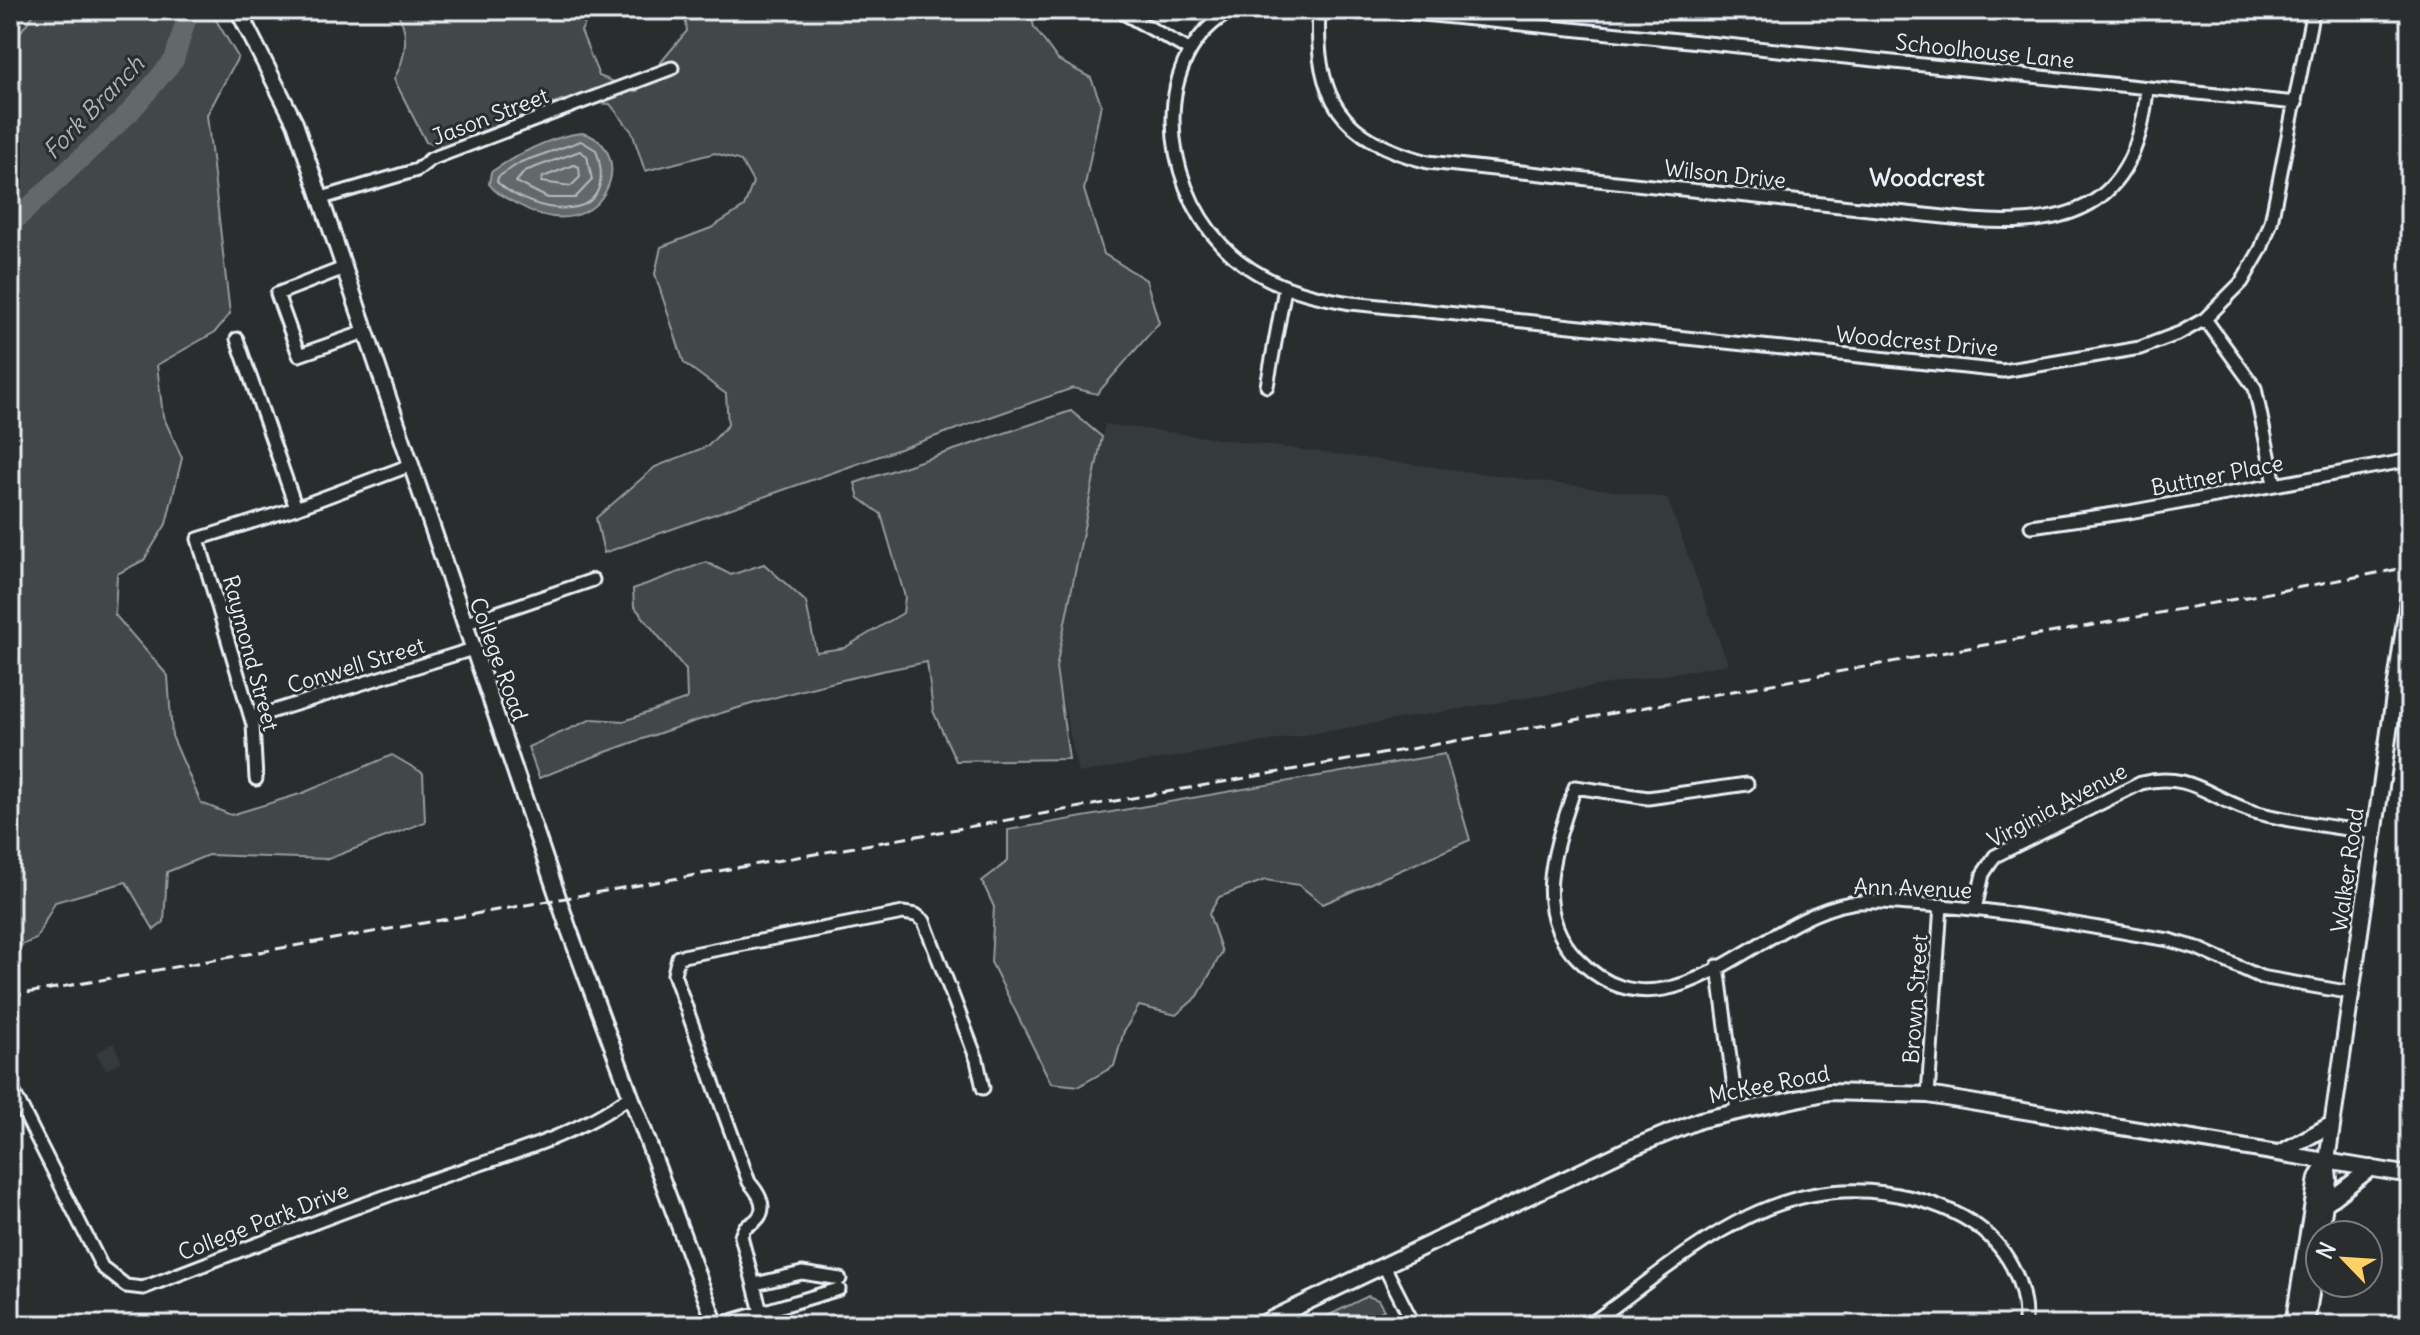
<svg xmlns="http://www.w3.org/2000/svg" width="2420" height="1335" viewBox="0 0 2420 1335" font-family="Delius,sans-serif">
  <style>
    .built { fill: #363a3b }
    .green { fill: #424648; stroke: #959ca0; stroke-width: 2 }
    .water { fill: #63686b; stroke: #989fa3; stroke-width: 2 }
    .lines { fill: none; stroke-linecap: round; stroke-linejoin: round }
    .shore { stroke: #b3bac0; stroke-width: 2 }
    .river { stroke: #63686b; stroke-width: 20 }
    .street-casing { stroke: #e8f1f8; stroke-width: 17 }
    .secondary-casing { stroke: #e8f1f8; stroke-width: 20 }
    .street { stroke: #2a2d2e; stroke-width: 11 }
    .secondary { stroke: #2a2d2e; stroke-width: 14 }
    .rail { stroke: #e8f1f8; stroke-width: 3; stroke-dasharray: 12 6; stroke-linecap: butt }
    .labels { text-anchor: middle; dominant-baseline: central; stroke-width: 6; stroke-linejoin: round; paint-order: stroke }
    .street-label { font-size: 22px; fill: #e8f1f8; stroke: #2a2d2e }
    .water-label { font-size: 24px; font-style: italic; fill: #acb3b9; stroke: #2a2d2e }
    .neighbourhood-label { font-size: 24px; font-weight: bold; fill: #e8f1f8; stroke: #2a2d2e }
  </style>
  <rect width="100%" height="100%" fill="#2a2d2e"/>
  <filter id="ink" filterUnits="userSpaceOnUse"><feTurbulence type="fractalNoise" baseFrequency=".0125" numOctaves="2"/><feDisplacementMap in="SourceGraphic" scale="16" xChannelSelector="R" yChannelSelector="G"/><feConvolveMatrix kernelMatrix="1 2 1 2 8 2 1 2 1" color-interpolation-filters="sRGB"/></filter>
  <g filter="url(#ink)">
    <!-- built -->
    <path class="built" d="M10,10H37L16,38L10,68Z
      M1105,424L1667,498L1728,664L1078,773L1056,668Z
      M113,1043L122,1061L106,1070L96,1053Z"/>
    <!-- green -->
    <path class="green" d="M37,10H210L238,57L207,115L230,314L215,332L157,365L163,416L182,458L166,524L144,560L117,574L115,615L168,676L172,736L201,803L231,815L303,793L392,755L423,773L425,822L328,859L208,855L167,872L164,922L154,930L126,882L55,902L36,939L10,950V68L16,38Z
      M395,10H592L581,31L599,76L637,91L687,31L684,10H1030L1034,27L1058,60L1091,78L1101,104L1084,190L1104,254L1146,280L1159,323L1097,394L1073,388L604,553L596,518L655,467L708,446L728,425L726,394L684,363L655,274L661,247L711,228L744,207L753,182L741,161L715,153L645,171L632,132L610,104L561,100L445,146L426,142L394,79C406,58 411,30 395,10Z
      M1071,411L1102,437L1056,668L1069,759L956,761L933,711L927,662C793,687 665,727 539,778L528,747L592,719L624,721L687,699L686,670L634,606L633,589L706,562L731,575L764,564L806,602L816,652L844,648L903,613L905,597L881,514L859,498L855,483Z
      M1445,754L1470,840L1323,904L1299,885L1265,880L1219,897L1209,914L1222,952L1198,996L1176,1015L1139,1006L1124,1031L1114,1066L1079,1086L1051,1083L991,962L994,907L982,881L1008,861V830Z
      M1368,1296L1378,1300L1384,1310L1352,1325H1309Z"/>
    <!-- water -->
    <path class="water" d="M582,133C642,148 604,253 519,205C508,199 496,194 489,184L491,172C518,154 550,136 582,133Z"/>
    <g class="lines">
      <!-- shore -->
      <path class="shore" d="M581,141L596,150C622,227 535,217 497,182L498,177L521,162Z
        M580,151L587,156L592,180L575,198H548L516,182L525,171Z
        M574,165L579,167L580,177L571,186L541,182L543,177Z"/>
      <!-- river -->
      <path class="river" d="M10,225L130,112L174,60L189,10"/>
      <defs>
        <path id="street" d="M1118,10L1189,50
          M1233,10C1148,55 1162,182 1221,244C1256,282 1302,295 1351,303L2003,371L2140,348L2180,333L2205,319L2242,282L2261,249L2271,222L2313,10
          M1319,10C1314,98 1341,140 1428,162L1972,220C2077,229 2138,202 2147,88
          M1384,10L2296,103
          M322,198L417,170L431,159L672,68
          M344,268L277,294L299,355L365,332
          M2205,319L2255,388L2275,484
          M237,339L296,508
          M1267,386L1285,288
          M2031,526L2129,512L2410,460
          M464,624L593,580
          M251,718L473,649
          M256,779L253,725L198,539L296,508L411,465
          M1747,784L1648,798L1575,787C1557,843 1529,909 1577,958C1667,1051 1758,918 1851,903C1870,900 1891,903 1911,904C1997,908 2084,926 2169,940L2197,948L2261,977L2352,993
          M1975,909L1983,874L1995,856L2141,783C2192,770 2212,801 2258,813C2296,823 2335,827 2374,833
          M1718,966L1737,1111
          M10,1085L102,1267L126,1286L143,1288C236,1252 329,1216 423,1183C492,1159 571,1140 630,1096
          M1928,1095L1941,905
          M1384,1266L1414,1325
          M755,1284L802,1273L840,1279
          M761,1312L741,1236L745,1227C770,1216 764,1199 749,1182L674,974L678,957L903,913L916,915L924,921L977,1060L983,1088
          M718,1325L839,1289
          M1589,1325C1679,1261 1766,1175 1885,1193C1915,1197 1946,1206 1971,1222C2006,1244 2027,1283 2025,1325"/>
        <path id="secondary" d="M238,10L295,123L568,927L716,1325
          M2280,1153L2332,1124
          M2326,1203L2371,1168
          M2320,1235L2329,1180L2327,1161L2410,586
          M1259,1325L1624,1151L1700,1120L1829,1092L1928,1095L2410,1175
          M2293,1325L2317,1178L2327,1161
          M2306,1325L2320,1238"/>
      </defs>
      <!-- street casing -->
      <use href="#street" class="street-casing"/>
      <!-- secondary casing -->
      <use href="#secondary" class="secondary-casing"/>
      <!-- street -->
      <use href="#street" class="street"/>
      <!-- secondary -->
      <use href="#secondary" class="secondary"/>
      <!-- rail -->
      <path class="rail" d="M10,996L1597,716L2410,567"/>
    </g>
  </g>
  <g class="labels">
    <!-- street labels -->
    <g class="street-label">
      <text transform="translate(1985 51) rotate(6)">Schoolhouse Lane</text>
      <text transform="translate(490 116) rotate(-21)">Jason Street</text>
      <text transform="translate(1725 174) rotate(6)">Wilson Drive</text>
      <text transform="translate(1917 341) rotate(5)">Woodcrest Drive</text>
      <text transform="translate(2217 475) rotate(-11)">Buttner Place</text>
      <text transform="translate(251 653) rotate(75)">Raymond Street</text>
      <text transform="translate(499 659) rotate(70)">College Road</text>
      <text transform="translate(356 665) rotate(-17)">Conwell Street</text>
      <text transform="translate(2057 805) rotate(-28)">Virginia Avenue</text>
      <text transform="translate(2347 870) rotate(-82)">Walker Road</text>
      <text transform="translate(1913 888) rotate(2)">Ann Avenue</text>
      <text transform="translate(1915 999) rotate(-86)">Brown Street</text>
      <text transform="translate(1769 1084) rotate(-11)">McKee Road</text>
      <text transform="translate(263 1221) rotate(-21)">College Park Drive</text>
    </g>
    <!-- water labels -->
    <g class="water-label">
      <text transform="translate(93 107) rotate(-46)">Fork Branch</text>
    </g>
    <!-- neighbourhood labels -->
    <g class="neighbourhood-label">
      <text x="1927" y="177">Woodcrest</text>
    </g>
  </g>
  <!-- margin -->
  <rect width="2420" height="1335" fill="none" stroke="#2a2d2e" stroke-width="40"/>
  <rect x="20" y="20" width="2380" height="1295" fill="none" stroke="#e8f1f8" stroke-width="3" filter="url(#ink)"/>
  <!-- north arrow -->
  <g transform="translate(2344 1259) rotate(295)"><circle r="38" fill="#2a2d2e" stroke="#767b7f" stroke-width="2"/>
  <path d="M0-6L14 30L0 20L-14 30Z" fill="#ffd166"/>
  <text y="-12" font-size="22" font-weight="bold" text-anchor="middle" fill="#e8f1f8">N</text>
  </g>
</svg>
